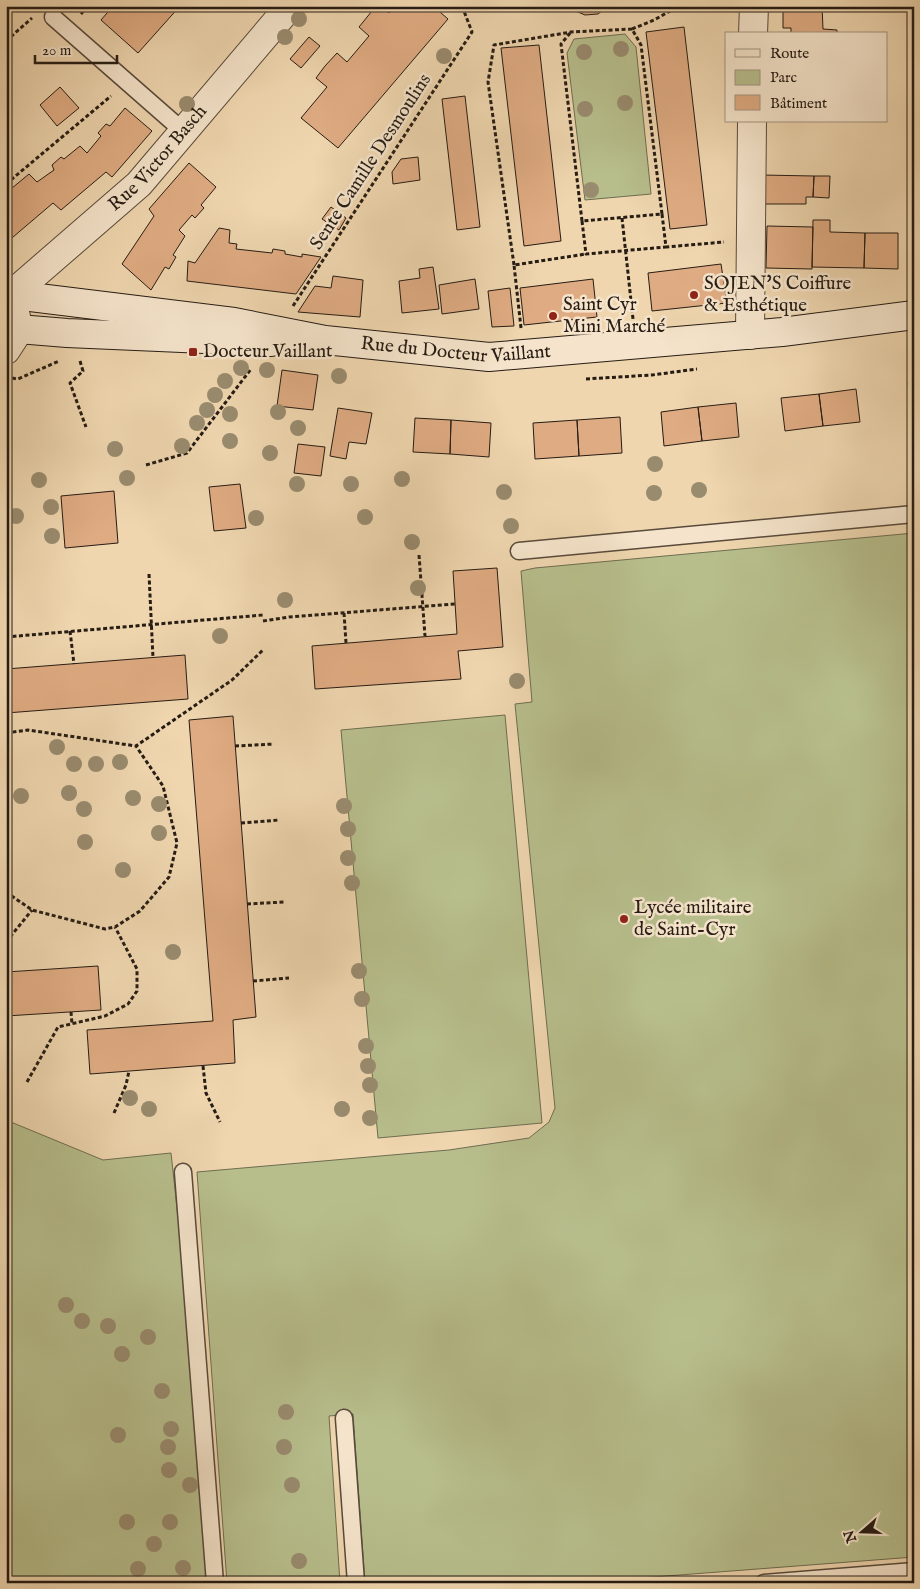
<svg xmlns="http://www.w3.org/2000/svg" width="920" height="1589" viewBox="0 0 920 1589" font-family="'IM FELL English',serif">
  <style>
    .green { fill: #b7be8c; stroke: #6e6d50 }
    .building { fill: #dfab82; stroke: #261c14 }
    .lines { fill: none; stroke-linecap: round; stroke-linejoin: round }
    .service-casing { stroke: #584a3b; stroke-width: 19 }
    .minor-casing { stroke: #584a3b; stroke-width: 30 }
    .tertiary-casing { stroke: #584a3b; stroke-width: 30 }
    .secondary-casing { stroke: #261c14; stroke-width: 30 }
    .path { stroke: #261c14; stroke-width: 3; stroke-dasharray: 4 2.5; stroke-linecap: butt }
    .service { stroke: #f5e4cb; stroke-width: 16 }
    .minor { stroke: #f5e4cb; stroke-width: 28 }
    .tertiary { stroke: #f5e4cb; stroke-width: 28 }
    .secondary { stroke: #f5e4cb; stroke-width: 28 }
    .tree { fill: #998b6e }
    .poi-dot { fill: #8f2418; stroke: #f5e4cb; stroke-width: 2 }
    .labels { text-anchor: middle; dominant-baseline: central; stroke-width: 5; stroke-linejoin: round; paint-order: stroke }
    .street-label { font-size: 19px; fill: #261c14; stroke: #f5e4cb }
    .poi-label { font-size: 19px; fill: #261c14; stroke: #f5e4cb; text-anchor: start }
  </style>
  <rect width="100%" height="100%" fill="#efd6af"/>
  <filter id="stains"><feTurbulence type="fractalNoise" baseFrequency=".004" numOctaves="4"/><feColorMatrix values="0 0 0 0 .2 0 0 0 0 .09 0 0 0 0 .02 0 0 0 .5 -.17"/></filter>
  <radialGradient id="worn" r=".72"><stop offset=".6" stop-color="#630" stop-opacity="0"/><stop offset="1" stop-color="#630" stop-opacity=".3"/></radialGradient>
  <!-- green -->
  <path class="green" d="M625,34L636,47L651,194L585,200L567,53L574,39Z
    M914,533V1557L575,1583H365L353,1414L329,1416L340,1583H227L197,1172L449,1150L529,1138L549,1122L555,1108L515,704L532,702L521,571L535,568Z
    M505,715L542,1123L378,1138L341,730Z
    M6,1120L103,1160L171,1153L187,1299L209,1583H6Z"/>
  <!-- building -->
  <path class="building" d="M113,6H180L138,53L101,20Z
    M376,6H381L389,13L395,6H433L448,19L338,148L301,118L327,87L316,78L325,66L337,53L347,62L369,36L359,27Z
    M564,6H608L598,14L585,15Z
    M783,6H822L823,29L837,30V34H791V28H783Z
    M684,27L707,225L670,229L646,32Z
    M309,37L320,46L301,68L290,59Z
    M539,45L561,241L524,246L501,48Z
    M60,87L79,108L57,126L40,105Z
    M465,96L480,227L457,230L442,99Z
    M125,108L152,131L112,177L106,172L61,210L53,203L6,243V193L29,174L37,182L54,170L52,165L61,157L64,159L80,146L87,153L101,136L98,133L106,124L110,126Z
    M418,157L420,180L393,184L392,172L401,159Z
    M189,163L216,187L201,205L204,208L195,218L192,215L179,230L185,236L173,255L176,257L169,269L165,267L151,290L122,264L154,216L149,209Z
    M762,175L814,176L813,197H806V204H762Z
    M814,176H830L829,198L813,197Z
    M331,207L346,218L339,230L322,219Z
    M813,220H830V232L865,233L864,268L812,267Z
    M767,226L813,227L812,269L766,268Z
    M219,228L230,230L229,243L237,244L236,249L272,253L273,249L285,251V254L302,257V254L321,257L296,294L187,281L188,261L195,263Z
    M865,233H898V269L864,268Z
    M721,264L727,303L652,311L648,273Z
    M433,267L439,309L402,313L399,281L420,278L419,269Z
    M333,276L363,280L360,317L298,312L315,286L331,288Z
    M475,279L479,309L442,314L439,285Z
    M593,279L597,317L524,325L520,288Z
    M510,288L514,326L492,327L488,291Z
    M282,370L318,375L313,410L277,406Z
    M914,382V417H912L908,383Z
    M856,389L860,422L823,426L819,394Z
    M819,394L823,426L785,431L781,398Z
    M736,403L739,437L702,441L698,407Z
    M698,407L702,441L664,446L661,412Z
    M338,408L372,413L366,444L349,442L346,459L330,456Z
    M620,417L622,453L579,456L577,420Z
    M415,418L451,420L450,454L413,452Z
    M451,420L491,423L489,457L450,454Z
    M577,420L579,456L535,459L533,423Z
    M298,444L325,447L321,476L294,473Z
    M240,484L246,528L214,531L209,487Z
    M114,491L118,543L65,548L61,496Z
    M497,568L503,647L458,651L461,679L315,689L312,646L457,634L453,571Z
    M185,655L188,699L6,713V669Z
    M233,716L256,1017L233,1020L235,1063L90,1074L87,1030L213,1021L189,720Z
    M98,966L101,1010L6,1016V972Z"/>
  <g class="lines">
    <defs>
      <path id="service" d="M53,17L183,131
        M519,551L914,514
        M183,1172L215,1583
        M344,1418L356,1583
        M764,1583L914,1571"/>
      <g id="minor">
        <path d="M753,34L754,6"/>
        <path id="s1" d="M11,295L139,184L290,6"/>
        <path d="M750,335L752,121"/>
      </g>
      <path id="tertiary" d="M6,298L11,295L19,330L6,350"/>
      <g id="secondary">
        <path id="s2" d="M6,294L234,322L325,340L489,357L782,332L914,315"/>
        <path d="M6,328L67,333L271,342"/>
      </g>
    </defs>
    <!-- service casing -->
    <use href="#service" class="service-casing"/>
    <!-- minor casing -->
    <use href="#minor" class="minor-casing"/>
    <!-- tertiary casing -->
    <use href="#tertiary" class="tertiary-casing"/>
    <!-- secondary casing -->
    <use href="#secondary" class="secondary-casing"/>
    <!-- path -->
    <path class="path" d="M81,14L87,6
      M632,29L654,20L679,6
      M6,41L32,18
      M6,184L111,96
      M662,214L666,247L724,242
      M622,218L633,319
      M582,221L586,254L666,247
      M514,265L488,82L494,45L571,32L632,29L641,45L662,214L582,221L561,44L571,32
      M293,306L472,32L462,6
      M521,328L514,265L586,254
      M80,361L83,371L70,383L86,427
      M12,378L18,379L59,361
      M586,379L652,375L697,369
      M146,465L187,453L251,369
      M419,555L425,636
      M149,574L153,658
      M344,613L346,643
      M263,621L289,617L455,604
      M70,631L74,664
      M6,637L263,615
      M6,733L28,730L136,746L232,680L264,649
      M235,746L274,744
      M241,823L279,820
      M6,892L32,910L105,929L115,927L140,911L169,877L177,843L163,786L136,746
      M247,904L284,902
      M6,942L32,910
      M253,981L289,978
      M71,1012L72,1024
      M203,1066L206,1093L220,1122
      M27,1082L58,1027L105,1016L128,1004L137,991V969L115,927
      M114,1113L126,1085L129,1071"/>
    <!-- service -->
    <use href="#service" class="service"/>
    <!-- minor -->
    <use href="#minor" class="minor"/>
    <!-- tertiary -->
    <use href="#tertiary" class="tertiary"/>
    <!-- secondary -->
    <use href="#secondary" class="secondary"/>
  </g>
  <!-- trees -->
  <g class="tree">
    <circle cx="299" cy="19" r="8"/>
    <circle cx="285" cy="37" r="8"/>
    <circle cx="621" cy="49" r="8"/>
    <circle cx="584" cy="52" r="8"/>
    <circle cx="444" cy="56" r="8"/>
    <circle cx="625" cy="103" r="8"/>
    <circle cx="187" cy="104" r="8"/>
    <circle cx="585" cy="109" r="8"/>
    <circle cx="591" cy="190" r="8"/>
    <circle cx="241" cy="368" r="8"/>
    <circle cx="267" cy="370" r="8"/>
    <circle cx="339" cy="376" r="8"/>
    <circle cx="225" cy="381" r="8"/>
    <circle cx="215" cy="395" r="8"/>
    <circle cx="207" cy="410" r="8"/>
    <circle cx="278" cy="412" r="8"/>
    <circle cx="230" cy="414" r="8"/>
    <circle cx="197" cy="423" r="8"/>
    <circle cx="298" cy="428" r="8"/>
    <circle cx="230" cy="441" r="8"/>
    <circle cx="182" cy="446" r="8"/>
    <circle cx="115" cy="449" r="8"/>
    <circle cx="270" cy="453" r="8"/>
    <circle cx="655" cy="464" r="8"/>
    <circle cx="127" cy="478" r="8"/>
    <circle cx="402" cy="479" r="8"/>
    <circle cx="39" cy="480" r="8"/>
    <circle cx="297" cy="484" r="8"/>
    <circle cx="351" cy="484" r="8"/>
    <circle cx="699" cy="490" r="8"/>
    <circle cx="504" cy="492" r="8"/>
    <circle cx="654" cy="493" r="8"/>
    <circle cx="51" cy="507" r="8"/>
    <circle cx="16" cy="516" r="8"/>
    <circle cx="365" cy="517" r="8"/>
    <circle cx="256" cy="518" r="8"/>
    <circle cx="511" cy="526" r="8"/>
    <circle cx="52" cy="536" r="8"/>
    <circle cx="412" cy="542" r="8"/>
    <circle cx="418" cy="588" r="8"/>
    <circle cx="285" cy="600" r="8"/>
    <circle cx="220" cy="636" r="8"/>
    <circle cx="517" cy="681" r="8"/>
    <circle cx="57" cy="747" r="8"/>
    <circle cx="120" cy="762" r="8"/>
    <circle cx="74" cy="764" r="8"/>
    <circle cx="96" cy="764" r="8"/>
    <circle cx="69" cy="793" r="8"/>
    <circle cx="21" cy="796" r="8"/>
    <circle cx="133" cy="798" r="8"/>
    <circle cx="159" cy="804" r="8"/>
    <circle cx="344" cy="806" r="8"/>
    <circle cx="84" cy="809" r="8"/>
    <circle cx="348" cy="829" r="8"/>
    <circle cx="159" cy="833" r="8"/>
    <circle cx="85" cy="842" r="8"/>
    <circle cx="348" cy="858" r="8"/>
    <circle cx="123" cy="870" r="8"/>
    <circle cx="352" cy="883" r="8"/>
    <circle cx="173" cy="952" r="8"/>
    <circle cx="359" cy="971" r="8"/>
    <circle cx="362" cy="999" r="8"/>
    <circle cx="366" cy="1046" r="8"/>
    <circle cx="368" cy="1066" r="8"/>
    <circle cx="370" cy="1085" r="8"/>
    <circle cx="130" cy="1098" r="8"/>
    <circle cx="149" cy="1109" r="8"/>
    <circle cx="342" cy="1109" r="8"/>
    <circle cx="370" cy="1118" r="8"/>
    <circle cx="66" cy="1305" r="8"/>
    <circle cx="82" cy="1321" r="8"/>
    <circle cx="108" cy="1326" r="8"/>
    <circle cx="148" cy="1337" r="8"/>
    <circle cx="122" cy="1354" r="8"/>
    <circle cx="162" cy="1391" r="8"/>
    <circle cx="286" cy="1412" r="8"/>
    <circle cx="171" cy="1429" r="8"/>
    <circle cx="118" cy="1435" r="8"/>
    <circle cx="168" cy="1447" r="8"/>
    <circle cx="284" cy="1447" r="8"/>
    <circle cx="169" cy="1470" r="8"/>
    <circle cx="190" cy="1485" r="8"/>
    <circle cx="292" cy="1485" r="8"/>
    <circle cx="127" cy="1522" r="8"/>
    <circle cx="170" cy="1522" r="8"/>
    <circle cx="154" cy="1544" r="8"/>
    <circle cx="299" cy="1561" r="8"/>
    <circle cx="183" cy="1568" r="8"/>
    <circle cx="138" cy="1569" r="8"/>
  </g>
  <!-- markers -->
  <g class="poi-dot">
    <circle cx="694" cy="295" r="5"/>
    <circle cx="553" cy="316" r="5"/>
    <rect x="188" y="347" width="10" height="10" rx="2.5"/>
    <circle cx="624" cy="919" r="5"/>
  </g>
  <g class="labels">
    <!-- street labels -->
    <g class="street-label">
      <text stroke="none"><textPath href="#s1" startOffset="201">Rue Victor Basch</textPath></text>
      <text transform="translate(371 162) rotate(-57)">Sente Camille Desmoulins</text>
      <text stroke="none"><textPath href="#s2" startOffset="454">Rue du Docteur Vaillant</textPath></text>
    </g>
    <!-- poi labels -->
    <g class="poi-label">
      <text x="704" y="284">SOJEN'S Coiffure<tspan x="704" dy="22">&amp; Esthétique</tspan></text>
      <text x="563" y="305">Saint Cyr<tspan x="563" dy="22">Mini Marché</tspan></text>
      <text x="203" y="352">Docteur Vaillant</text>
      <text x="634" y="908">Lycée militaire<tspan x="634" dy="22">de Saint-Cyr</tspan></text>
    </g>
  </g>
  <!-- margin -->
  <rect width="920" height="1589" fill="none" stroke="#efd6af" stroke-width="25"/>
  <rect x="8" y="8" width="905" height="1574" fill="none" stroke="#261c14" stroke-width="2.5"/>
  <rect x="12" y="12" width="895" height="1564" fill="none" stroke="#261c14"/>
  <!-- legend -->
  <rect x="725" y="32" width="162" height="90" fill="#f5e4cb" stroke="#a29482"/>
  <rect x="735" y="49" width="25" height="8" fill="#f5e4cb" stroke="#a29482"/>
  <text x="770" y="58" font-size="15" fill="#261c14">Route</text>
  <rect x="735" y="70" width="25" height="15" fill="#b7be8c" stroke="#a29482"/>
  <text x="770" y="82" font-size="15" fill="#261c14">Parc</text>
  <rect x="735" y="95" width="25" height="15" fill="#dfab82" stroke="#a29482"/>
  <text x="770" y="108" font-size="15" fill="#261c14">Bâtiment</text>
  <!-- north arrow -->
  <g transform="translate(862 1532) rotate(250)" stroke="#f5e4cb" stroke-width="4" paint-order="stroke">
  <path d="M0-4L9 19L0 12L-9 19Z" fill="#261c14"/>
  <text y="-8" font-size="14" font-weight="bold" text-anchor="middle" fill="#261c14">N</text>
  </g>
  <!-- scale -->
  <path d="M35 55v8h82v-8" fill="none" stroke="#261c14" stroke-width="2.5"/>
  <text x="42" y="55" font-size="15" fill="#261c14" stroke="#f5e4cb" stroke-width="4" paint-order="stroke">20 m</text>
  <rect width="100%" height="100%" filter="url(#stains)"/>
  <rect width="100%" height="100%" fill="url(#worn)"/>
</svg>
